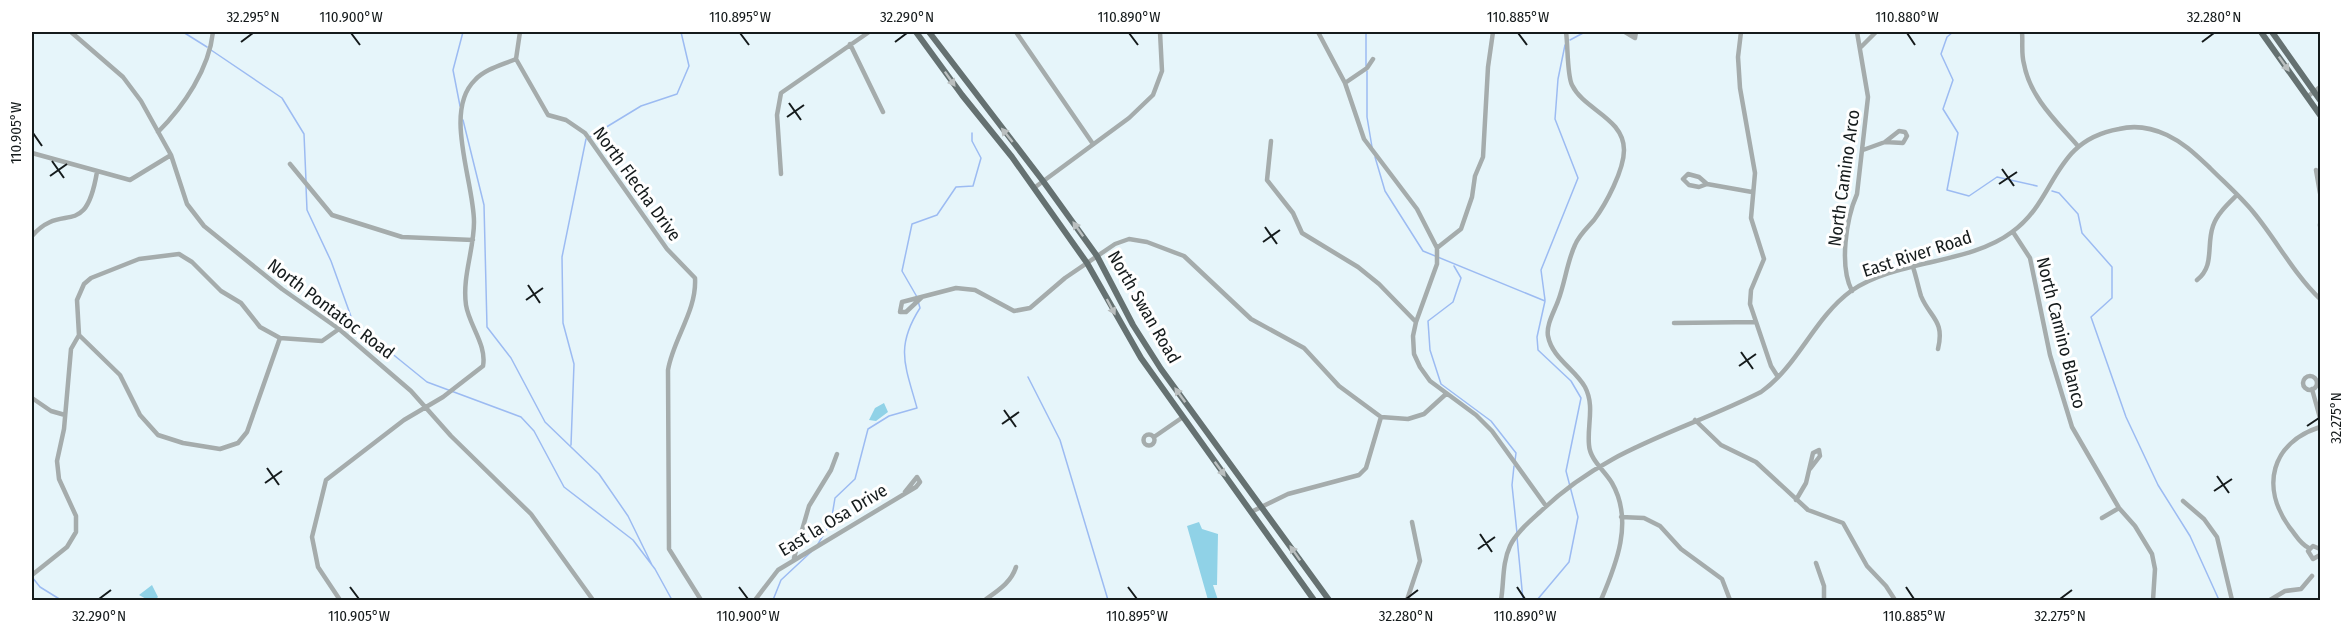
<svg xmlns="http://www.w3.org/2000/svg" width="2352" height="632" viewBox="0 0 2352 632" font-family="'Fira Sans Condensed',sans-serif">
  <style>
    .green { fill: #90d2e7 }
    .lines { fill: none; stroke-linecap: round; stroke-linejoin: round }
    .stream { stroke: #9cbbf2; stroke-width: 1.5 }
    .minor { stroke: #a5acac; stroke-width: 4.5 }
    .major { stroke: #657171; stroke-width: 6 }
    .oneway { fill: #babfbf }
    .ticks { fill: none; stroke: #151b1c; stroke-width: 2 }
    .labels { text-anchor: middle; dominant-baseline: central; stroke-width: 6; stroke-linejoin: round; paint-order: stroke }
    .street-label { font-size: 18px; fill: #151b1c; stroke: #fff }
    .neatline { fill: none; stroke: #151b1c; stroke-width: 2 }
    .ticks-label { font-size: 15px; text-anchor: middle; fill: #151b1c }
  </style>
  <rect width="100%" height="100%" fill="#e6f5fa"/>
  <!-- green -->
  <path class="green" d="M884,403L888,412L876,421L869,420L875,408Z
    M1199,522L1202,529L1218,534L1217,585H1213L1218,600H1208L1187,526Z
    M152,585L158,597L155,600H148L139,595Z"/>
  <g class="lines">
    <!-- stream -->
    <path class="stream" d="M183,32L207,47
      M1953,32L1947,37L1941,54L1953,80L1943,109L1958,133L1947,190L1969,196L1997,177L2037,186
      M1570,40L1585,32
      M211,50L282,98L304,134L306,181
      M1366,66V32
      M1367,71V117L1372,147
      M460,106L453,70L463,32
      M463,120L484,205L487,327L511,358L545,422L599,474L628,516L652,565
      M590,137L641,106L677,94L689,66L681,32
      M1375,157L1385,191L1423,251L1545,301L1537,337L1538,350L1571,381L1581,398L1566,471L1578,517L1569,562L1537,600
      M306,186L307,210L331,261L353,322L427,382L521,417L534,431L564,487L633,540L655,569
      M2052,191L2059,193L2078,214L2082,233L2112,267V298L2091,317L2126,417L2158,485L2190,536L2219,600
      M1454,266L1461,278L1453,302L1428,321L1430,350L1441,384L1491,421L1516,453L1515,461
      M917,297L902,271L912,224L937,215L956,187L973,186L981,158L972,141V133
      M1545,300L1541,270L1578,178L1555,119L1558,79L1565,45
      M1028,377L1060,440L1108,600
      M571,445L574,364L563,323L562,257L586,139
      M1514,466L1512,485L1517,533
      M1517,537L1523,600
      M818,544L831,522L835,498L855,479L868,429L889,416L917,408C905,365 895,347 920,308L918,301
      M655,569L672,600
      M32,577L40,587L61,600
      M773,600L781,580L811,552"/>
    <!-- minor -->
    <path class="minor" d="M71,32L123,77L141,101L171,155L187,204L204,226L282,289L339,329L411,391L451,436L531,514L593,600
      M1016,32L1093,144
      M1318,32L1345,83L1364,139L1417,209L1437,248V264L1416,322L1413,336L1414,354L1420,367L1430,381L1476,415L1492,431L1546,506
      M1566,32C1568,45 1567,75 1572,85C1584,110 1624,118 1624,150C1624,170 1606,204 1594,220C1587,228 1579,235 1575,245C1567,262 1565,283 1558,301C1554,312 1546,325 1548,336C1552,358 1575,369 1585,387C1595,406 1587,425 1589,445C1590,460 1605,471 1612,483C1634,521 1616,565 1601,600
      M1625,32L1635,38L1636,32
      M1741,32L1738,57L1740,88L1755,173L1751,218L1764,259L1751,290L1750,304L1771,366L1778,377
      M2022,32C2023,42 2021,54 2024,64C2030,97 2056,121 2077,145
      M850,44L883,112
      M1861,47L1876,32
      M516,59L520,32
      M1345,83L1367,68L1373,59
      M2307,97L2320,87
      M158,132C184,106 209,69 213,32
      M1271,141L1267,180L1293,213L1302,233L1358,267L1379,284L1416,322
      M1863,150L1885,142L1899,131L1905,132L1907,136L1903,143L1885,142
      M32,153L130,180L171,155
      M290,164L332,215L402,237L473,240
      M2316,170L2320,193
      M781,174L777,115L781,93L869,32
      M1707,184L1699,177L1688,174L1683,179L1689,185L1699,187L1707,184L1752,192
      M1034,188L1129,118L1153,95L1162,71L1160,32
      M2320,224V226
      M2013,232L2030,258L2050,355L2072,427L2119,508L2135,526L2152,554L2155,569L2153,600
      M32,236C63,200 85,242 97,172
      M1437,248L1461,229L1472,197L1475,176L1483,157L1488,67L1493,32
      M1913,267C1916,276 1918,286 1921,296C1930,318 1945,320 1938,349
      M2197,280C2215,266 2206,246 2213,226C2217,214 2228,204 2237,195
      M1852,291C1839,266 1846,219 1857,194L1868,97L1857,32
      M922,297L906,312H900L902,302L956,288L975,290L1014,311L1030,308L1065,278L1115,244L1129,239L1147,242L1184,256L1251,319L1304,348L1339,386L1381,417L1408,419L1424,414L1446,394
      M1674,323L1756,322
      M79,335L120,375L140,415L158,435L183,443L220,449L238,443L247,432L280,338
      M2303 383a7 7 0 1 1 14 0a7 7 0 1 1-14 0Z
      M2312,389L2320,418
      M32,398L51,411L65,415
      M1695,420L1721,445L1756,462L1808,510L1843,523L1867,566L1886,586L1895,600
      M1143.5 440a5.5 5.5 0 1 1 11 0a5.5 5.5 0 1 1-11 0Z
      M1154,437L1183,417
      M1796,500L1806,483L1813,453L1819,450L1820,456L1810,469
      M2183,501L2204,519L2217,537L2232,600
      M1251,512L1288,494L1359,475L1366,468L1381,417
      M1621,517L1644,518L1660,526L1681,549L1722,579L1730,600
      M2102,518L2119,508
      M2309,548C2300,544 2296,535 2290,528C2260,487 2271,443 2320,427
      M2320,549L2313,546L2308,551L2313,559L2320,555
      M794,558L809,506L831,470L837,454
      M1816,563L1824,586V600
      M32,575L67,547L76,532V516L59,479L57,461L64,429L71,349L79,335L77,300L84,284L91,278L139,259L179,254L192,262L221,291L241,303L260,327L280,338L322,341L339,329
      M340,600L318,567L312,537L326,480L404,420L443,397L483,366C487,345 469,325 466,305C462,277 474,250 474,222C474,182 443,111 475,80C485,69 502,65 516,59L548,115L566,120L585,133L667,249L695,278C697,311 673,339 668,370L669,549L701,600
      M755,600L778,570L916,487L920,482L917,477L905,492
      M985,600C997,591 1011,583 1016,567
      M1407,600L1420,561L1412,522
      M1501,600C1504,583 1502,563 1510,546C1516,533 1529,522 1540,512C1607,447 1682,432 1761,392C1798,366 1814,318 1851,291C1897,259 1968,265 2012,232C2058,199 2051,141 2119,129C2135,125 2152,128 2167,135C2184,143 2196,155 2210,168C2225,183 2241,197 2254,213C2277,241 2294,274 2320,299
      M2270,600L2285,591L2301,589L2312,576"/>
    <!-- major -->
    <path class="major" d="M916,32L962,95L1012,157L1087,263L1141,358L1314,600
      M929,32L1043,181L1097,256L1133,325L1161,369L1329,600
      M2261,32L2320,115
      M2272,32L2320,100"/>
  </g>
  <!-- one-way arrows -->
  <defs><path id="oneway-solid" d="M-6-.8H1V-3.2L6.5 0L1 3.2V.8H-6Z" transform="scale(1.5)"/></defs>
  <g class="oneway">
    <use href="#oneway-solid" transform="translate(2284 64) rotate(55)"/>
    <use href="#oneway-solid" transform="translate(950 79) rotate(55)"/>
    <use href="#oneway-solid" transform="translate(1007 135) rotate(-129)"/>
    <use href="#oneway-solid" transform="translate(1078 229) rotate(-125)"/>
    <use href="#oneway-solid" transform="translate(1111 307) rotate(62)"/>
    <use href="#oneway-solid" transform="translate(1180 395) rotate(-126)"/>
    <use href="#oneway-solid" transform="translate(1220 469) rotate(54)"/>
    <use href="#oneway-solid" transform="translate(1295 553) rotate(-125)"/>
  </g>
  <!-- ticks -->
  <path class="ticks" d="M351,33L360,45M740,33L749,45M1129,33L1138,45M1518,33L1527,45M1907,33L1915,45M241,42L253,33M895,42L907,33M2202,42L2214,33M789,103L801,120M787,117L804,105M33,133L42,146M52,161L64,178M2002,169L2014,186M50,176L67,164M1999,184L2017,172M1265,227L1277,244M1263,242L1280,230M528,285L540,303M526,300L543,288M1741,352L1753,369M1739,366L1756,354M1004,410L1016,427M1002,424L1019,412M2307,426L2319,418M267,468L279,485M2217,476L2229,493M265,483L282,471M2214,491L2232,479M1480,534L1492,552M1478,549L1495,537M350,587L359,599M739,587L748,599M1128,587L1137,599M1517,587L1525,599M1906,587L1914,599M99,599L111,590M1406,599L1418,590M2060,599L2072,590"/>
  <g class="labels">
    <!-- street labels -->
    <g class="street-label">
      <text transform="translate(1844 178) rotate(-82)">North Camino Arco</text>
      <text transform="translate(637 184) rotate(54)">North Flecha Drive</text>
      <text transform="translate(1917 254) rotate(-18)">East River Road</text>
      <text transform="translate(1144 307) rotate(60)">North Swan Road</text>
      <text transform="translate(331 309) rotate(37)">North Pontatoc Road</text>
      <text transform="translate(2061 333) rotate(76)">North Camino Blanco</text>
      <text transform="translate(833 520) rotate(-31)">East la Osa Drive</text>
    </g>
  </g>
  <!-- border -->
  <rect width="2352" height="632" fill="none" stroke="#ffffff" stroke-width="66"/>
  <rect x="33" y="33" width="2286" height="566" class="neatline"/>
  <g class="ticks-label">
    <text x="253" y="22">32.295°N</text>
    <text x="351" y="22">110.900°W</text>
    <text x="740" y="22">110.895°W</text>
    <text x="907" y="22">32.290°N</text>
    <text x="1129" y="22">110.890°W</text>
    <text x="1518" y="22">110.885°W</text>
    <text x="1907" y="22">110.880°W</text>
    <text x="2214" y="22">32.280°N</text>
    <text transform="translate(16 133) rotate(-90)" y="5">110.905°W</text>
    <text transform="translate(2336 418) rotate(-90)" y="5">32.275°N</text>
    <text x="99" y="621">32.290°N</text>
    <text x="359" y="621">110.905°W</text>
    <text x="748" y="621">110.900°W</text>
    <text x="1137" y="621">110.895°W</text>
    <text x="1406" y="621">32.280°N</text>
    <text x="1525" y="621">110.890°W</text>
    <text x="1914" y="621">110.885°W</text>
    <text x="2060" y="621">32.275°N</text>
  </g>
</svg>
